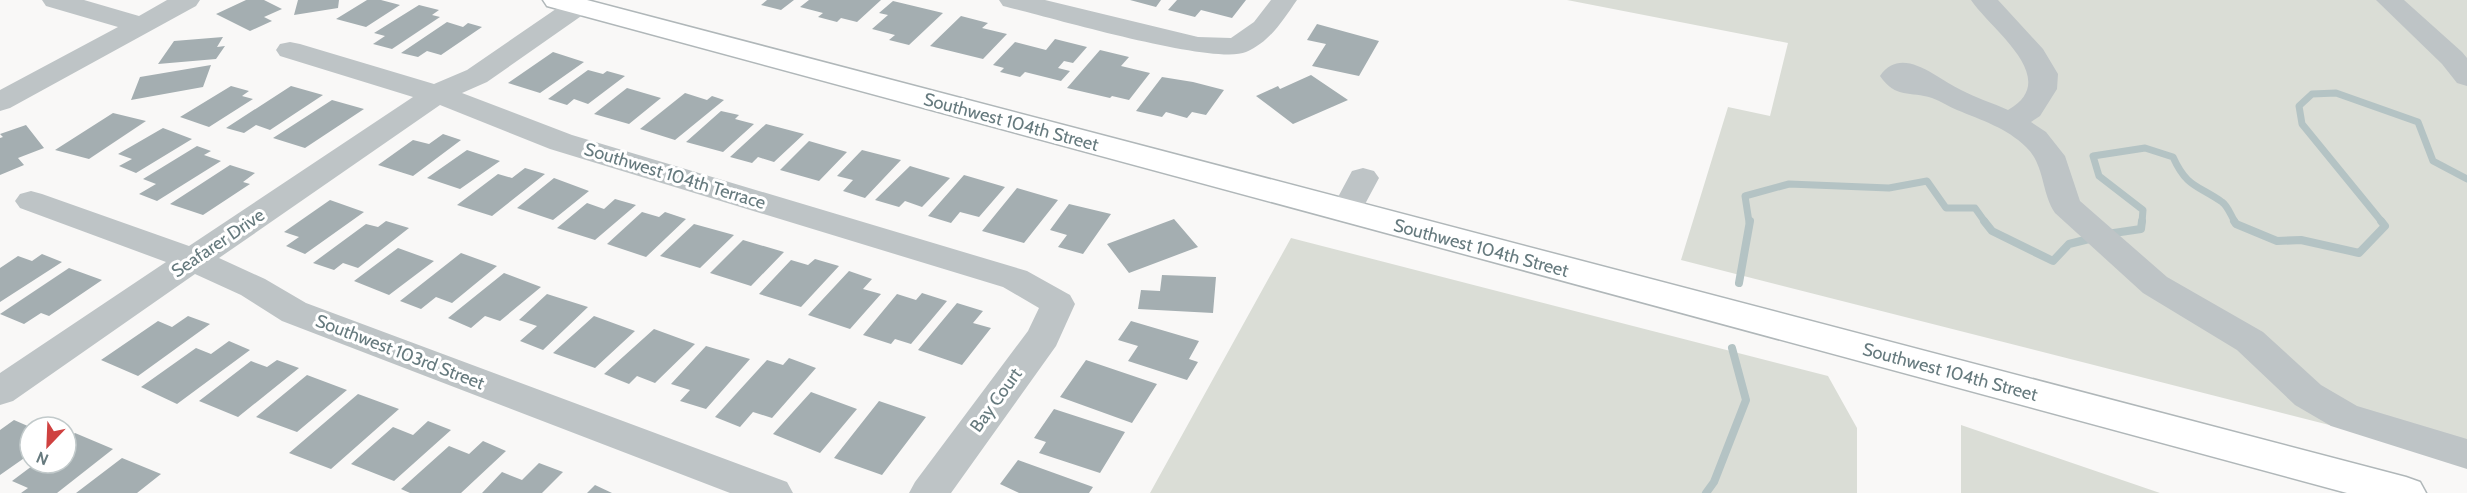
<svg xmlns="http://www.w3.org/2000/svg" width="2467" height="493" viewBox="0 0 2467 493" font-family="Cabin,sans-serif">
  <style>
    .green { fill: #daddd6 }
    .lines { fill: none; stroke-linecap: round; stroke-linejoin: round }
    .stream-far1 { stroke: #b4c3c4; stroke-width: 7 }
    .stream { stroke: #b4c3c4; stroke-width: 8 }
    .building { fill: #a4aeb1 }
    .major-casing { stroke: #b0b7b9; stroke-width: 3 }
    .minor { fill: #bec4c6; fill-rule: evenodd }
    .major { fill: #fff; fill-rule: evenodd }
    .labels { text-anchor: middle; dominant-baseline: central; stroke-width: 6; stroke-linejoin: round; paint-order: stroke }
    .street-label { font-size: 18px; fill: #667a7e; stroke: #fff }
  </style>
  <rect width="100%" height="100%" fill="#f9f8f7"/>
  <!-- green -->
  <path class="green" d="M1567,0H2467V460L1681,260L1728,107L1770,116L1788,43Z
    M1291,238L1828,376L1857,428V493H1150Z
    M1961,425L2160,493H1961Z"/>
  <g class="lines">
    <!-- stream-far1 -->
    <path class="stream-far1" d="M1749,222L1745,196L1789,184L1889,188L1927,181L1946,208H1975L1985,222
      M2142,222L2143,210L2099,176L2093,156L2145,148L2173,157C2187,188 2198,185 2222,202C2228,206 2231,216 2235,222
      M2382,222L2302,124L2299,106L2312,94L2336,93L2418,122L2433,161L2467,179"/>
    <!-- stream -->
    <path class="stream" d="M1984,221L1992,231L2053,261L2069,244L2093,238
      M2234,221L2236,224L2277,241L2301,240L2359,253L2385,226L2381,221
      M2107,234L2141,229L2142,221
      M1739,283L1750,221
      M1706,493L1714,482L1746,400L1732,348"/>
  </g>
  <!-- building -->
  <path class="building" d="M246,0H264L282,9L264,17L272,21L250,31L216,14Z
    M298,0H339L338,8L294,15Z
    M367,0H381L400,5L366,27L336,19Z
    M767,0H794L781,10L761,5Z
    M809,0H881L857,22L841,18L837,22L818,17L823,13L800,7Z
    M1130,0H1161L1156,7Z
    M1177,0H1246L1232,18L1201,10L1195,17L1168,10Z
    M893,1L943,13L909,45L889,40L895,35L872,29L888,15L879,13Z
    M419,5L439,10L432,15L440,17L392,49L373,44L385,36L374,33Z
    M961,16L988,23L982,28L1007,34L983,59L930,46Z
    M447,22L463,27L468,23L482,27L441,55L427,51L418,57L401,53Z
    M1317,24L1379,41L1359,76L1312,66L1326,44L1307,40Z
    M223,37L217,47L225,46L216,59L158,64L174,41Z
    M1055,39L1087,47L1073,63L1064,61L1058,68L1070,71L1061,81L1025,72L1020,77L1000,72L1004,68L993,65L1015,42L1046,50Z
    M1100,50L1129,57L1121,66L1150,73L1129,100L1112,96L1110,98L1067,88Z
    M553,52L584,62L540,93L508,83Z
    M211,65L203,87L131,100L140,77Z
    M588,70L603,74L607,71L625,76L588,104L574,99L567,105L548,99Z
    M1311,75L1348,100L1293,124L1256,96L1278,86L1280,89Z
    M1162,77L1193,82L1224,90L1206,115L1192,112L1187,118L1166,112L1162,117L1136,111Z
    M231,86L249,91L242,96L253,99L209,127L180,117Z
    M291,86L323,95L270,130L256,125L244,133L226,128Z
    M627,88L661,98L629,124L594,114Z
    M685,93L707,100L712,96L724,100L675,140L640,129Z
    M332,100L364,109L305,148L273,138Z
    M721,111L739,115L735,119L754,124L723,152L686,142Z
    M113,113L146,121L89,159L55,150Z
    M766,124L804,134L774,162L758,157L752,163L730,157Z
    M26,125L44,148L18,158L24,165L0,175V138L3,137L0,134Z
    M163,128L192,139L136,173L119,166L132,159L118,154Z
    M443,134L461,140L413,176L378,165L413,140L429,144Z
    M809,141L847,152L819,181L780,170Z
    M197,146L211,151L204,155L221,161L157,201L139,194L156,184L143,179Z
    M467,150L500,161L460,189L427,178Z
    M862,150L901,160L865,198L843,191L853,180L837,176Z
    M230,165L255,173L243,182L250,184L203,215L170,204Z
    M910,166L950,178L922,207L905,201L899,207L875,200Z
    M525,168L545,174L492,216L457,205L498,174L512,178Z
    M964,175L1005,187L979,217L960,212L951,223L928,216Z
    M554,178L589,191L553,220L517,208Z
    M1017,188L1058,200L1024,243L982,231Z
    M615,199L636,205L595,240L557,228L587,203L604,209Z
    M330,200L364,212L305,254L286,246L299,237L284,232Z
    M1069,204L1111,214L1083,254L1058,247L1067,235L1050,230Z
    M642,212L659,217L665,212L686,219L646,257L607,244Z
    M1174,219L1198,247L1129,273L1107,244Z
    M386,221L409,228L358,268L343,263L334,270L313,263L366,224L378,227Z
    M694,224L734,235L700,268L660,256Z
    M743,240L784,252L751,286L710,273Z
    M398,248L434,261L389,295L354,281Z
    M461,253L497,266L452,303L436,297L421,309L400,301Z
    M42,254L62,262L0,302V268L18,256L32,261Z
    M815,259L839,266L801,307L759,294L791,260L808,265Z
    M69,268L102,280L49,316L41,313L24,324L0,314Z
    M849,271L872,279L863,289L881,294L850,329L808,315Z
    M504,273L541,287L500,321L485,316L471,328L448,318Z
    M1162,275L1216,277L1213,313L1138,309L1141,290L1160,291Z
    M922,293L947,301L911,344L895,339L891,344L863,335L897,294L916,300Z
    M547,294L588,307L543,350L520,341L537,326L519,320Z
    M957,303L983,311L973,323L991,328L962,365L918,350Z
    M188,316L210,324L138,376L101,360L158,321L172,327Z
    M594,316L635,331L595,368L553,353Z
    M1131,321L1199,341L1189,359L1198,362L1187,380L1128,361L1138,346L1118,340Z
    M654,329L695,344L655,383L637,376L629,384L604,374Z
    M229,341L250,350L177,404L141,387L196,348L211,354Z
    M706,346L750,359L706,409L680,401L690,390L671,384Z
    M789,358L816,368L772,418L753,412L740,427L715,417L767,360L783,365Z
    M277,360L299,368L238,417L199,401L251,361L267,367Z
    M1086,360L1157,384L1132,423L1060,397Z
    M307,375L347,390L297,432L256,417Z
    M811,392L857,409L820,453L773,434Z
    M358,394L399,409L331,469L289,453Z
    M879,401L926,417L882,475L834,458Z
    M1054,409L1125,432L1100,473L1039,453L1046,442L1034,438Z
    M14,420L30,427V454L0,475V430Z
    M428,421L451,430L394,481L351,464L393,427L413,435Z
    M75,433L113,449L57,493H21L28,488L12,481L36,463H66V440Z
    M483,441L506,451L461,493H410L401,489L449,446L469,454Z
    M122,458L161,474L137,493H76Z
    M1018,460L1093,487L1089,493H1019L1000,484Z
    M539,463L563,472L542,493H482L502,472L522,480Z
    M595,485L612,493H587Z"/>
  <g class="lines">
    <defs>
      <path id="major" d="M543,0H587L2406,477L2420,482L2426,493H2347L547,6Z"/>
    </defs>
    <!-- major casing -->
    <use href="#major" class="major-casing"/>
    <!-- minor -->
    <path class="minor" d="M42,0H84L139,16L167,0H200L196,6L10,108L0,111V90L118,27L46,6Z
      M569,0H586L591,6L587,12L487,82L462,93L572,135L1027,271L1070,295L1075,304L1056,346L951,493H909L915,482L1028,331L1039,308L1003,287L550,149L440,105L219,258L265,279L306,303L787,482L793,493H730L282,321L241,295L195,274L13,401L0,405V373L166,262L20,208L15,201L20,194L31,191L42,194L189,246L413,97L280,56L276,50L280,44L290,42L300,44L434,84L467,70Z
      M999,0H1045L1198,37L1231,38L1254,22L1271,0H1297C1283,20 1270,42 1246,52C1214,66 1046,16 1003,6Z
      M1971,0H1998L2043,49L2058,74L2057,89L2040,116L2031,122L2046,132L2065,156L2080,201L2167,277L2263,332L2321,385L2357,406L2467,439V469L2331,426L2295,405L2237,350L2143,293L2055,213C2041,192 2045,165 2026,147C2007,128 1981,120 1957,110C1949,107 1941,101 1932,98C1910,91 1896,99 1880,76C1902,44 1937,79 1961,90C1976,98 1993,103 2008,110C2063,79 1991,30 1971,0Z
      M2376,0H2404L2462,52L2467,58V86L2457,83L2442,64Z
      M1363,168L1374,171L1379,178L1357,219L1346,222L1335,219L1330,212L1352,171Z"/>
    <!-- major -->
    <use href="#major" class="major"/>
  </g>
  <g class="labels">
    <!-- street labels -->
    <g class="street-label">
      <text transform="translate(1011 122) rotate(15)">Southwest 104th Street</text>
      <text transform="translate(675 176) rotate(17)">Southwest 104th Terrace</text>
      <text transform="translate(218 243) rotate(-34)">Seafarer Drive</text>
      <text transform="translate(1481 248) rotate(15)">Southwest 104th Street</text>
      <text transform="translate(400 352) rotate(21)">Southwest 103rd Street</text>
      <text transform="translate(1950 372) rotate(15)">Southwest 104th Street</text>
      <text transform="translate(996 400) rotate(-54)">Bay Court</text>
    </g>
  </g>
  <!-- north arrow -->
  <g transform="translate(48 445) rotate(203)"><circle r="28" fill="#ffffff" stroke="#c2cacb" stroke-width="1.5"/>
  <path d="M0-4.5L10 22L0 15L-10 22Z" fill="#cf4140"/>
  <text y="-9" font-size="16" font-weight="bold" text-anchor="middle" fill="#667a7e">N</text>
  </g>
</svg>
